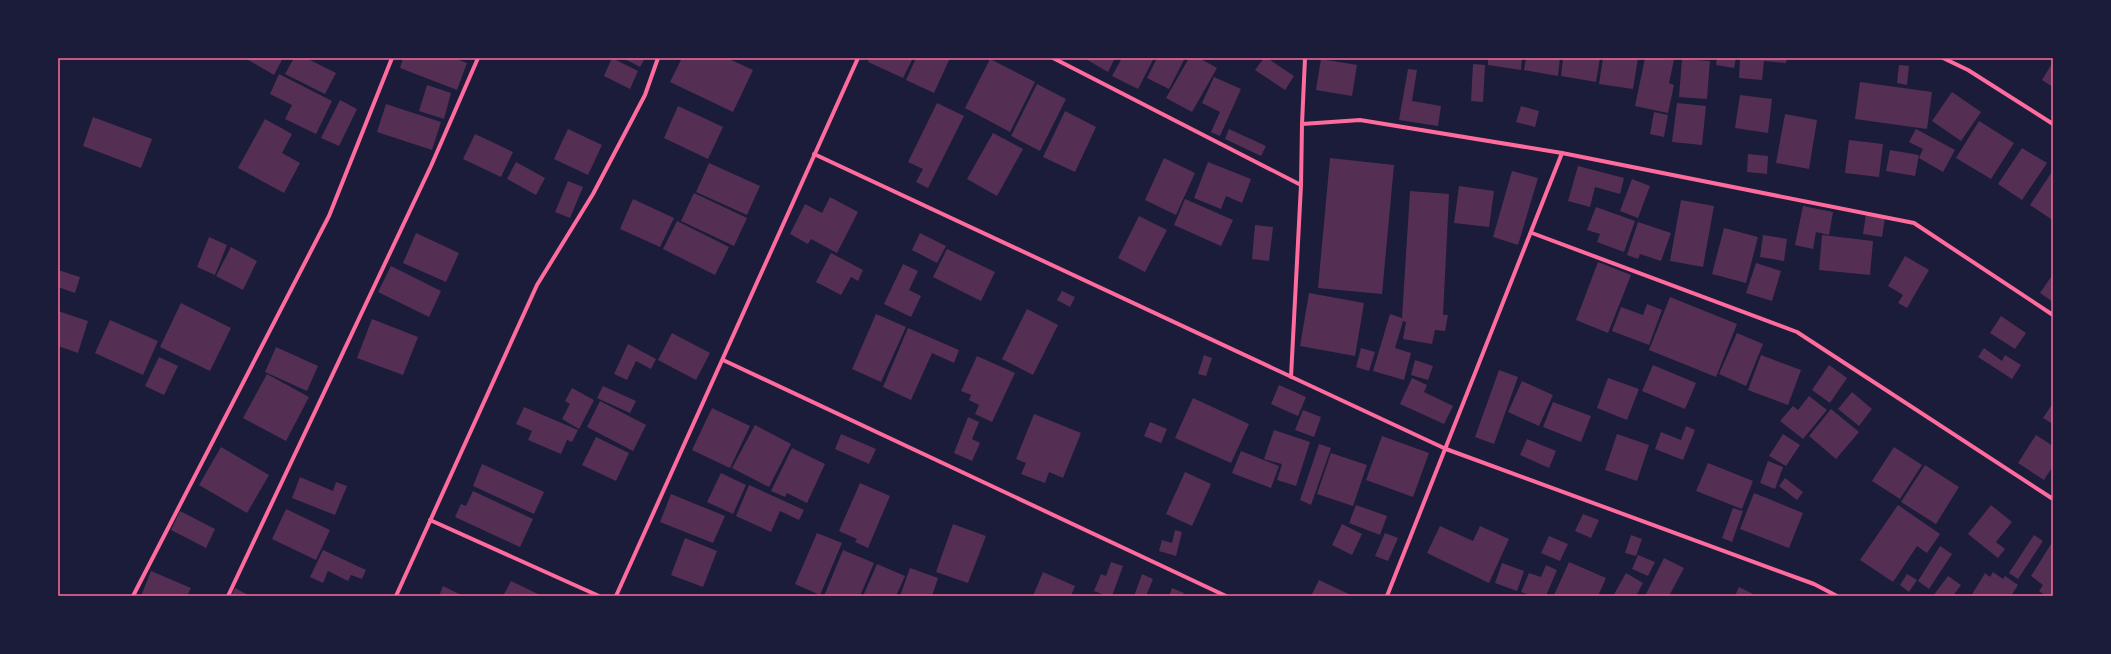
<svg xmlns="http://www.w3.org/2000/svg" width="2111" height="654" viewBox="0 0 2111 654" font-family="Barlow,sans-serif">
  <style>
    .building { fill: #542f53 }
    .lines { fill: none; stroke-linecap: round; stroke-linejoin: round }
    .minor { stroke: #ff6b9d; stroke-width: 4 }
    .neatline { fill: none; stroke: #ff6b9d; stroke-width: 1.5 }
  </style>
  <rect width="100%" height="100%" fill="#1b1b3a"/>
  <!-- building -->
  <path class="building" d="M245,58H283L274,75Z
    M294,58H306L336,73L325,94L285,74Z
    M403,58H454L467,63L457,90L400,68Z
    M612,58L638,71L630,89L604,76Z
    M623,58H645L640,67Z
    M682,58H727L753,70L733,112L670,82Z
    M869,58H913L903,78L868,62Z
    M916,58H950L934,93L906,80Z
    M1084,58H1115L1108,72Z
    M1122,58H1154L1138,89L1112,76Z
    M1157,58H1185L1169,89L1147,78Z
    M1189,58H1199L1217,68L1192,112L1166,98Z
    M1264,58H1267L1294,76L1285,90L1255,70Z
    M1488,58H1522L1521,70L1488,65Z
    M1526,58H1560L1558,76L1524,70Z
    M1563,58H1600L1596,82L1561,76Z
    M1603,58H1638L1633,89L1599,84Z
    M1645,58L1674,60L1669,83L1674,85L1668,113L1635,106Z
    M1717,58H1736L1734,68L1716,65Z
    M1740,58H1787L1786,63L1764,61L1762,80L1739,78Z
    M990,59L1035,82L1010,132L965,108Z
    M1321,59L1357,65L1352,96L1316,90Z
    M1682,59L1710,61L1707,99L1679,97Z
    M2053,62V87L2042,80Z
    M1473,64L1485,65L1483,102L1471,101Z
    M1899,65L1909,66L1907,85L1897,83Z
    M1408,69L1417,70L1412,101L1441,106L1438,126L1399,120Z
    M279,74L332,101L316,134L285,119L292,105L270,94Z
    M1214,77L1241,89L1220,136L1211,132L1220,112L1202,103Z
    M1860,82L1932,92L1927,129L1855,119Z
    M1037,84L1066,99L1040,151L1011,136Z
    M427,85L451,93L444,119L419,111Z
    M1952,92L1981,112L1961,141L1932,121Z
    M1740,95L1772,99L1768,133L1735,128Z
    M340,100L357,109L339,146L321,138Z
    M937,103L964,116L928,188L916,182L923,169L908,162Z
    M1677,103L1706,106L1702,145L1672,142Z
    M386,104L441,122L432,150L377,132Z
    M678,106L723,127L708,159L664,138Z
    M1521,106L1539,111L1535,127L1516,122Z
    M1065,111L1096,127L1075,172L1043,157Z
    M1654,112L1668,115L1664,137L1650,134Z
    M1785,114L1817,120L1809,169L1776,163Z
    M93,117L152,139L141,168L83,146Z
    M265,119L292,134L282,153L300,163L284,193L238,168Z
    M1979,121L2014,143L1991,179L1956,158Z
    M568,129L602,145L588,175L554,159Z
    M1229,129L1266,146L1261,156L1225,139Z
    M1916,129L1955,150L1943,172L1919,158L1923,149L1909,142Z
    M993,133L1023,149L997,196L967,179Z
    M475,134L513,152L501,177L463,159Z
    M1849,140L1883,144L1879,177L1845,173Z
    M2022,148L2047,163L2022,200L1998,184Z
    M1890,150L1919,155L1915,176L1886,171Z
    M1748,154L1768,156L1767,174L1747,172Z
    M1164,158L1195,173L1176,215L1145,200Z
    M1330,158L1394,165L1382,294L1318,288Z
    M516,162L545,178L536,195L507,179Z
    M1208,162L1251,179L1242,203L1226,196L1221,209L1194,198Z
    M709,163L760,186L747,215L696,192Z
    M1578,166L1624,178L1620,194L1595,187L1590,207L1568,201Z
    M2053,170V217L2051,219L2030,205Z
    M1512,171L1538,178L1518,245L1493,237Z
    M1632,179L1650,186L1638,218L1620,211Z
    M568,181L583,187L570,218L555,212Z
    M1459,186L1494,191L1489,227L1454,223Z
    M1410,191L1449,194L1443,315H1448L1445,331L1435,330L1432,344L1403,339L1406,322L1403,321L1395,348L1411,353L1404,380L1373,371L1390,314L1402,318Z
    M694,193L747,218L734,246L681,221Z
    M830,197L858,212L837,253L811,239L808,244L790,234L805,204L822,213Z
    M633,199L674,218L660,247L620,229Z
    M1185,199L1233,220L1221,246L1174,225Z
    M1681,200L1714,206L1703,267L1670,261Z
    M1803,206L1833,212L1829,235L1816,232L1813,249L1795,245Z
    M1596,207L1635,221L1624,252L1597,242L1600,234L1587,230Z
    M1866,214L1885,217L1882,237L1863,234Z
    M1139,216L1167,230L1145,272L1118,258Z
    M677,221L729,247L715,275L663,249Z
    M1638,222L1671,233L1661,261L1640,254L1638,259L1627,255Z
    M1255,225L1273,227L1269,261L1252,259Z
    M1724,228L1758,237L1746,283L1712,274Z
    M416,233L459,253L446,282L403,263Z
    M920,233L946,246L937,263L912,250Z
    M1763,235L1787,239L1784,261L1760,257Z
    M1822,235L1873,241L1870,275L1819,270Z
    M209,237L227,245L215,275L197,267Z
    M231,247L257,261L243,290L216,276Z
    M947,249L995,272L981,301L933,277Z
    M831,253L863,270L858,281L851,277L841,295L816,282Z
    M1905,256L1929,270L1907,308L1898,303L1903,295L1888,286Z
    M1598,262L1631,275L1608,333L1576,320Z
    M1756,263L1781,271L1772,301L1746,293Z
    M903,264L918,271L909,290L921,296L911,317L884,304Z
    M391,266L441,291L429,317L378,292Z
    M58,270L80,277L75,293L58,287Z
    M2053,274V302L2040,293Z
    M1062,291L1075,297L1070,307L1057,300Z
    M1309,293L1364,303L1355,356L1300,346Z
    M1670,297L1737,324L1716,377L1649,350Z
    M181,303L231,328L210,371L160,347Z
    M1647,304L1662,310L1649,345L1612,331L1621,307L1643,315Z
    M1027,309L1058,325L1033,375L1002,359Z
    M58,311L88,321L78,353L58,346Z
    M876,314L906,327L881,382L852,369Z
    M2001,316L2026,333L2015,349L1990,333Z
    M372,319L418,337L403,375L357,358Z
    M110,320L158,341L143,375L95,353Z
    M908,328L959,350L954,363L932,353L911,400L883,387Z
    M672,333L710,353L696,380L658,360Z
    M1737,333L1763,344L1746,386L1719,374Z
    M628,344L656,359L651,369L636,361L627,380L614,374Z
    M276,347L318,366L307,391L265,372Z
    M1361,348L1375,352L1369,371L1356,367Z
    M1984,348L2002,361L2005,355L2021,365L2012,379L1978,357Z
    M1204,355L1212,358L1206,376L1198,374Z
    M1761,355L1801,370L1788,405L1748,390Z
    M977,356L1015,373L992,422L975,414L979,405L969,400L971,395L961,391Z
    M159,357L178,366L164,395L145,386Z
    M1415,360L1433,366L1428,380L1411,375Z
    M1653,365L1696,383L1685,409L1642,391Z
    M1829,365L1847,378L1830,403L1812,390Z
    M1499,370L1518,377L1494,444L1475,437Z
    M267,374L309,397L286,441L243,418Z
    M1412,378L1427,385L1424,392L1453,406L1444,424L1400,404Z
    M1608,378L1639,389L1627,420L1597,408Z
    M1522,381L1553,395L1539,426L1508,412Z
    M1279,385L1306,397L1298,416L1271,404Z
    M603,386L636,401L630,413L597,398Z
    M572,388L594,400L579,429L562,419L570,404L565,401Z
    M1852,392L1872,409L1859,426L1838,409Z
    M1809,396L1827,410L1803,439L1780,421L1793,406L1798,410Z
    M1193,398L1249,424L1231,463L1175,438Z
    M600,401L646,425L633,451L587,427Z
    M1553,402L1591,416L1581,442L1543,427Z
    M2053,403V424L2043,418Z
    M524,407L578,430L572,442L567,440L561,454L528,440L532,431L516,424Z
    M712,408L750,426L730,468L692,450Z
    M1831,409L1859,432L1836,459L1809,436Z
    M1303,410L1321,417L1314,437L1295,430Z
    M1034,414L1081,433L1063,478L1049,472L1045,483L1021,474L1026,463L1016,459Z
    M968,417L979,422L972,439L980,443L972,461L954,453Z
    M1150,422L1167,429L1161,443L1144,436Z
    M755,425L791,444L769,487L732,468Z
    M1686,426L1695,430L1683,460L1655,449L1661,432L1681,440Z
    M1274,430L1310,442L1296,486L1277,480L1282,464L1264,459Z
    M841,434L876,449L869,464L835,449Z
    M1617,434L1649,445L1637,481L1605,470Z
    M1783,434L1800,445L1786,466L1769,456Z
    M2036,435L2053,446V466L2044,480L2018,463Z
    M1382,436L1429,453L1413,497L1366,480Z
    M596,437L629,453L616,481L582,465Z
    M1527,439L1556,451L1549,468L1520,455Z
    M1319,444L1331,448L1311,505L1300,500Z
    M221,447L269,475L247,513L199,485Z
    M1894,447L1922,465L1900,499L1872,481Z
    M792,448L825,464L807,503L787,493L785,497L771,491Z
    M1241,451L1279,466L1271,488L1232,473Z
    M1331,453L1367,465L1353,506L1317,494Z
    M1768,461L1783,467L1775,489L1760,483Z
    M1708,463L1753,481L1742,509L1696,491Z
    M482,464L544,492L534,514L473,486Z
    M1925,465L1959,487L1936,524L1901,502Z
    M1185,472L1211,484L1192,526L1166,514Z
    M721,473L746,485L733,514L707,502Z
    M300,477L333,491L336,482L347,486L335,515L292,498Z
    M1785,478L1803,492L1797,500L1779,486Z
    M860,483L890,496L868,548L855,542L857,539L839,531Z
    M749,485L804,510L799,520L780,511L771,532L736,516Z
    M473,491L533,519L520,547L455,517L461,504L466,506Z
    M1754,493L1803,513L1789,548L1740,529Z
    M671,494L725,516L713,543L660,522Z
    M1356,505L1387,516L1380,535L1349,523Z
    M1898,505L1940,534L1927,553L1917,546L1893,582L1860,560Z
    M1991,505L2012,522L1996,542L2005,549L1998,558L1968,534Z
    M1733,508L1743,511L1732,542L1722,538Z
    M286,509L330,530L316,560L272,539Z
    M180,511L215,529L206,548L171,530Z
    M1583,514L1599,520L1591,538L1575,531Z
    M953,524L986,536L968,583L936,572Z
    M1342,524L1362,534L1352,555L1332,545Z
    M1440,526L1473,541L1480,526L1509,539L1489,583L1427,553Z
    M1175,530L1182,532L1176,556L1159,551L1162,540L1172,543Z
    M817,533L842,543L820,595L795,584Z
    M1385,533L1398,538L1388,561L1375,556Z
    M1631,535L1642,539L1636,556L1625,553Z
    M2034,535L2043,541L2018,579L2009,573Z
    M1549,536L1568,544L1560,561L1541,553Z
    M685,538L717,551L703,587L671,575Z
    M2051,544L2053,545V596H2046L2039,591L2043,585L2031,576Z
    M1940,546L1952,554L1929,589L1918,581Z
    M323,550L366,570L362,579L351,575L348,581L328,571L323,583L310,577Z
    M843,550L874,563L860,596H824Z
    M1638,555L1655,562L1648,576L1632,569Z
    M1664,558L1684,568L1669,596H1645Z
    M1111,562L1123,566L1112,596H1107L1094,591L1101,574L1106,576Z
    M1569,562L1606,578L1598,596L1554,595Z
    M1502,563L1524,571L1517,591L1495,583Z
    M877,564L905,576L896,596H863Z
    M1546,565L1557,570L1546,596H1532L1521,592L1529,573L1541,577Z
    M910,568L938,578L932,596H900Z
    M151,571L191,588L187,596H141Z
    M1043,572L1075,586L1071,596H1033Z
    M1993,572L2003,579L2005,576L2018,585L2011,596H2003L1999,594L1998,596H1971L1985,573L1990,577Z
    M1626,573L1643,583L1636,596H1610L1611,594L1613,596Z
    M1142,574L1153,579L1146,596H1134Z
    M1907,574L1917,580L1909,592L1900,585Z
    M1948,576L1961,585L1953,596H1933Z
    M1319,580L1353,596H1311Z
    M511,581L542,596H503Z
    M443,586L463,596H439Z
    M1739,587L1753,594L1752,596H1735Z
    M235,588L250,596H231Z
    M1172,588L1184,593L1182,596H1169Z"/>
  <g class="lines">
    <!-- minor -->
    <path class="minor" d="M1053,58L1301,185
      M1305,58L1302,124L1360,120L1562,153L1914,223L2053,315
      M1943,58L1968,70L2053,124
      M814,154L1446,449L1814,584L1837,596
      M1532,233L1797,332L2053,499
      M723,360L1226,596
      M1291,377L1301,185L1302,124
      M430,520L599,596
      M133,596L329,216L392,58
      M228,596L431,166L478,58
      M396,596L537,285L593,194L645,95L658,58
      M616,596L858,58
      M1387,596L1562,153"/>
  </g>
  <!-- border -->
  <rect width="2111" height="654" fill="none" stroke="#1b1b3a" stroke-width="118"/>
  <rect x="59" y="59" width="1993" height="536" class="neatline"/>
</svg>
